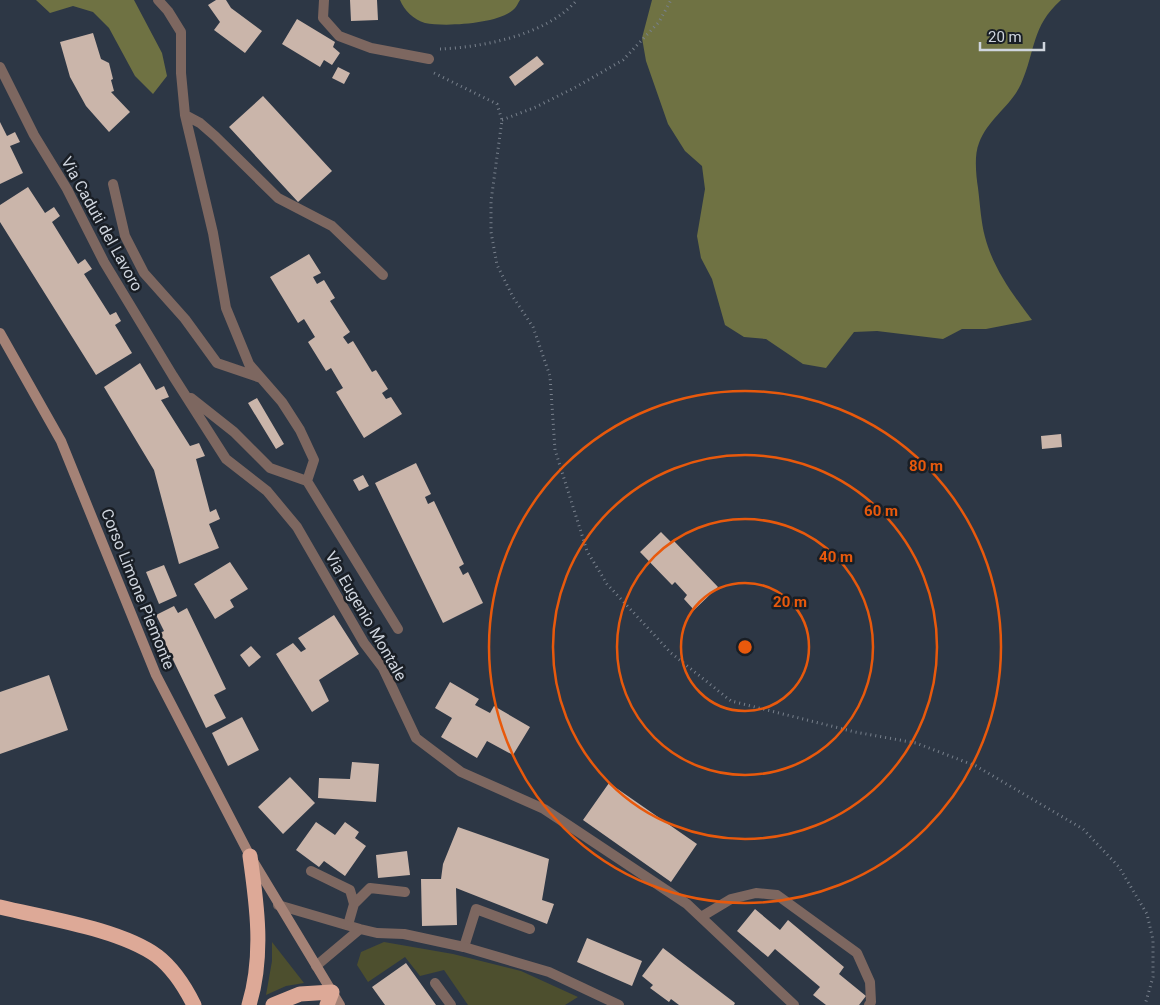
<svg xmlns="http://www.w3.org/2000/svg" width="1160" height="1005" viewBox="0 0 1160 1005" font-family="Roboto,sans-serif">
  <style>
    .green { fill: #4d4f2e }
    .forest { fill: #6f7243 }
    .building { fill: #cab5aa }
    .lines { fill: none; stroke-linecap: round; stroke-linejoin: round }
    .path { stroke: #78808c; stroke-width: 3; stroke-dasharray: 1 4; stroke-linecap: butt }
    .service { stroke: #7d6760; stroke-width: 10 }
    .minor { stroke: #7d6760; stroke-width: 10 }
    .secondary { stroke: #a48276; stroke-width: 10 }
    .motorway { stroke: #dda997; stroke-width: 15 }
    .ring { fill: none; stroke: #e8590c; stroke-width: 2.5 }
    .labels { text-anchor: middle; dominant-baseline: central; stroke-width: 5; stroke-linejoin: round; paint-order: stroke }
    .street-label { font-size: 16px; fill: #cfd5de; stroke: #191e25 }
    .centre { fill: #e8590c; stroke: #191e25; stroke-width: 2.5 }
    .ring-label { font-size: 15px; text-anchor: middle; font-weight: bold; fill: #e8590c; stroke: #191e25; stroke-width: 5; stroke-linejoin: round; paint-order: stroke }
  </style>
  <rect width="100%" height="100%" fill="#2d3745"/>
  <!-- green -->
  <path class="green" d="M272,942L304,983L286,986L266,995L272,961Z
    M384,942L453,954L521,971L578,997L565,1005H468L444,970L420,976L405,957L368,982L357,965L361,952Z"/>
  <!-- forest -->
  <path class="forest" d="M36,0H134L162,53L167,76L153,94L135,76L109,28L93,12L73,6L50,13Z
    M400,0H520C518,3 516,8 513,10C498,24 445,27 425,23C414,20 404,10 400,0Z
    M652,0H1061C1031,27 1036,50 1021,84C1011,106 988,119 979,143C974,155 976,175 978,188C980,204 981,222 985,237C993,268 1013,295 1032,320L986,329H962L943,339L877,331L854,332L826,368L803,364L766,339L744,337L725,325L712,279L701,258L697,236L705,189L702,166L685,151L668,124L646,61L642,38Z"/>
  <!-- building -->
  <path class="building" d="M216,0H226L231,8L262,31L245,53L214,30L220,22L208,5Z
    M350,0H377L378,20L351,21Z
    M297,19L335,42L333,47L340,53L332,65L324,60L320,67L282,44Z
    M93,33L101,59L109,63L113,79L111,80L114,91L111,92L130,112L109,132L86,106L70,77L60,42Z
    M537,56L544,64L515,86L509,77Z
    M338,67L350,73L344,84L332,78Z
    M263,96L332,171L298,202L229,127Z
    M0,122L7,136L15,132L20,142L10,146L23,173L0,184Z
    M28,187L45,213L54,207L60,216L52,222L78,264L85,259L92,269L84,274L110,315L116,312L121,321L115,325L132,353L96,375L0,222V205Z
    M309,254L321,273L313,277L317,284L324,280L335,298L330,301L350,332L343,337L348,344L353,341L372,372L376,370L388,389L382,393L386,399L391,397L402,414L364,438L336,392L343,388L331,368L326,371L308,342L315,337L304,319L298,323L270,277Z
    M140,363L156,390L164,386L169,397L161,400L190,446L199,443L205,456L196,459L210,512L216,509L220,519L209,524L219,548L179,564L154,470L104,387Z
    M257,398L284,444L276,449L248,403Z
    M1061,434L1062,447L1042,449L1041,436Z
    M416,463L431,494L425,497L428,504L434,501L464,564L459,567L463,575L468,572L483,603L443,623L375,483Z
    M363,475L369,486L359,491L353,480Z
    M661,532L671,542L673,540L718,587L694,610L684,599L687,595L675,582L672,585L640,552Z
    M230,562L248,589L230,600L234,607L215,619L194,584Z
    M164,565L177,596L159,604L146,572Z
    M174,606L178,613L187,608L226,689L214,695L226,718L206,728L160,633L164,631L156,615Z
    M334,615L359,654L319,680L329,701L312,712L276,654L293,643L301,652L306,649L298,638Z
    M251,646L261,657L249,667L240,655Z
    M49,675L68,730L0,754V692Z
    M450,682L479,699L475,705L490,713L494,706L530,727L513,755L487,741L477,758L441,737L452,718L435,708Z
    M242,717L259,750L228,766L212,733Z
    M352,762L379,764L376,802L318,798L319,778L350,779Z
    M290,777L315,803L283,834L258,807Z
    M609,783L697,844L671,882L583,820Z
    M316,822L335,835L345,822L359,832L355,838L366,846L345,876L324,861L319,867L296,850Z
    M458,827L549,859L542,900L554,904L547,924L456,888L457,925L422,926L421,879H441L443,864Z
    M407,851L410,875L378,878L376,855Z
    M755,909L780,930L788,920L844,967L839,974L866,996L859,1005H826L813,995L820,987L775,949L768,957L737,931Z
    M587,938L642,961L632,986L577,962Z
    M663,948L735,1003L734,1005H679L671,999L669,1002L650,988L653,985L642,976Z
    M406,963L436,1005H385L372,987Z"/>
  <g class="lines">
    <!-- path -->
    <path class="path" d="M440,49C484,47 547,35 577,0
      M434,73L497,104L502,120L491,201V232L497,265L513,297L533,327L550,376L555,450L587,551L607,584L671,653L731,701L855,732L916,743L976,766L1083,829L1119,867L1147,914L1153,940V977L1145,1005
      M502,120L536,107L576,87L623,60L659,22L671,0"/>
    <!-- service -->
    <path class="service" d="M311,871L350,890L354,904
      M348,925L354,904L370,888L405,892
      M464,947L476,909L530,929"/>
    <!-- minor -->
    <path class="minor" d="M158,0L168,11L181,32V73L185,115L213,233L226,308L249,364L282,402L300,430L314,460L307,481
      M324,0L323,18L339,36L371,48L429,59
      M0,67L34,135L67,189L104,262L173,376L226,459L267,491L297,527L364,643L383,668L416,738L461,772L544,809L687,904L794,1005
      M185,115L200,123L215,136L278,198L332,226L383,275
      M113,184L125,236L144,273L185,319L217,363L261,378
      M191,398L234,432L270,468L307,481L398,629
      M278,905L360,929L377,933L404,934L464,947L549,972L619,1005
      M701,917L731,899L756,893L777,895L857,953L870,982L871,1002L869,1005
      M316,966L360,929
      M435,983L451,1005"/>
    <!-- secondary -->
    <path class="secondary" d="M0,333L61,441L156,675L250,856L340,1005"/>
    <!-- motorway -->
    <path class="motorway" d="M0,907C45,918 120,929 157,956C174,969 185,987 194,1005
      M249,1005C264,956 257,905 250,856
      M273,1005L300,994L332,992L327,1005"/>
  </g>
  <!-- distance rings -->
  <g class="ring">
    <circle cx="745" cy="647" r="64"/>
    <circle cx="745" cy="647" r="128"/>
    <circle cx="745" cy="647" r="192"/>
    <circle cx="745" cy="647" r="256"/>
  </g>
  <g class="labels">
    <!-- street labels -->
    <g class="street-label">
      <text transform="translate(102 224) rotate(61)">Via Caduti del Lavoro</text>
      <text transform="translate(138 589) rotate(68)">Corso Limone Piemonte</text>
      <text transform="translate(366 616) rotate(60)">Via Eugenio Montale</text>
    </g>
  </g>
  <circle cx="745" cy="647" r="8" class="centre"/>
  <g class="ring-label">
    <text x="926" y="471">80 m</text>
    <text x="881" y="516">60 m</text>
    <text x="836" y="562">40 m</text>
    <text x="790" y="607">20 m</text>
  </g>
  <!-- scale -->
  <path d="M980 42v8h64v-8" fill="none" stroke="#cfd5de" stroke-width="2.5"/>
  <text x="988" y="42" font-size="15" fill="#cfd5de" stroke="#191e25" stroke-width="4" paint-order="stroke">20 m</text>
</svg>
